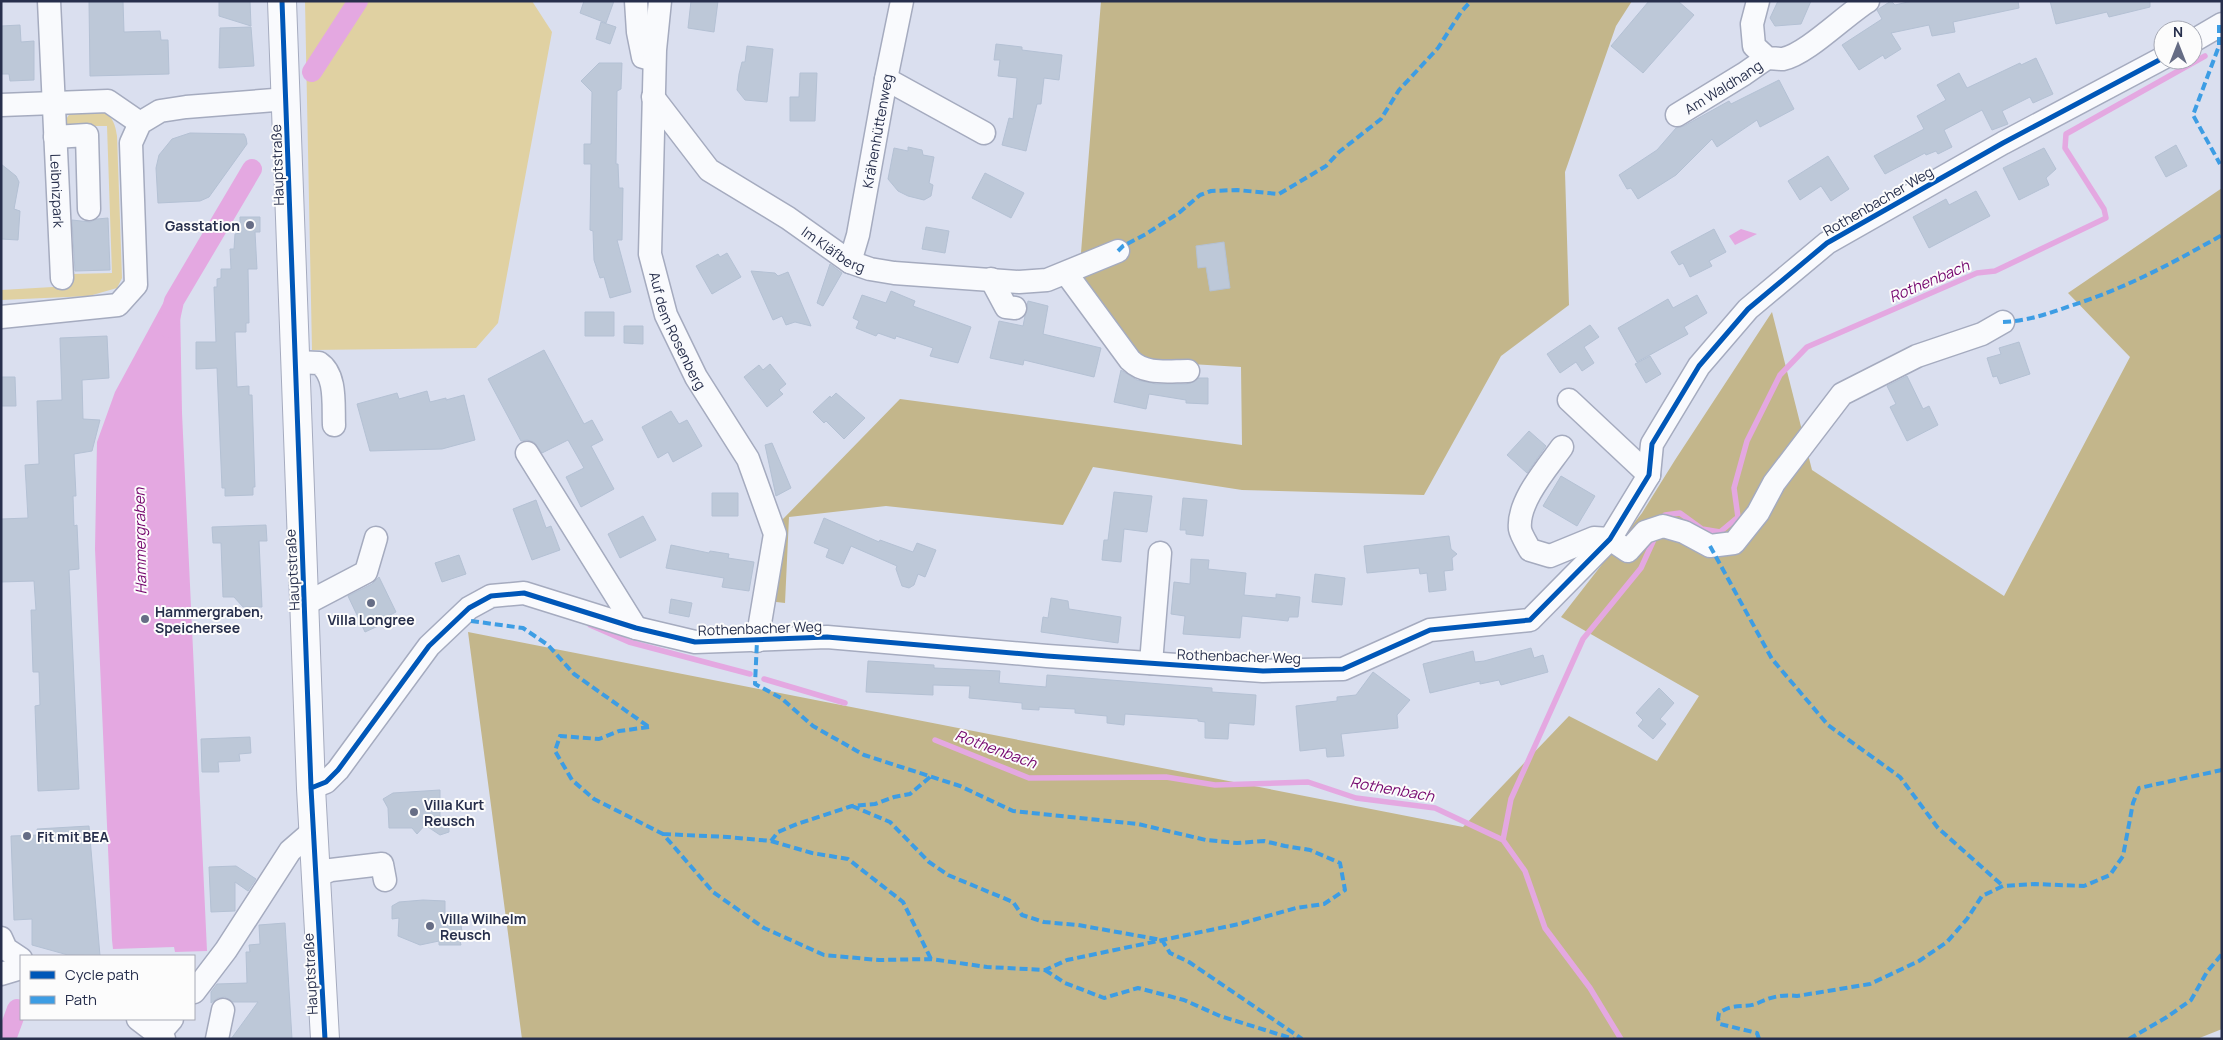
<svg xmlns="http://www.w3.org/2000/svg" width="2223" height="1040" viewBox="0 0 2223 1040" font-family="Manrope,sans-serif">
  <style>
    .green { fill: #e0d1a2 }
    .forest { fill: #c3b68b }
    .water { fill: #e4a8e1 }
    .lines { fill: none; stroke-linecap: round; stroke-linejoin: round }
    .stream { stroke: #e4a8e1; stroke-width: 5.5 }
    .canal { stroke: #e4a8e1; stroke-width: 20 }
    .building { fill: #bdc8d8; stroke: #b4c1d4 }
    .minor-casing { stroke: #a5abbf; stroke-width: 25 }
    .major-casing { stroke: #a5abbf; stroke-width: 30 }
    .minor { stroke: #f9fafd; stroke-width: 22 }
    .major { stroke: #f9fafd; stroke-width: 28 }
    .quiet { stroke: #3d9de4; stroke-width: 4; stroke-dasharray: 8 4; stroke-linecap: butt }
    .cycleway-casing { stroke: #fcfcfc; stroke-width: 8 }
    .cycleway { stroke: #0057b8; stroke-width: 5 }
    .poi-dot { fill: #666d85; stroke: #fcfcfc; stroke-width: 2 }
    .labels { text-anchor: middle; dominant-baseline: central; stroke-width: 4; stroke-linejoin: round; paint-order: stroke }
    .street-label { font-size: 14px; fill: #272f4c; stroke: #fcfcfc }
    .poi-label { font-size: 14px; font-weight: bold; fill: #272f4c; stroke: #fcfcfc; text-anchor: start }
    .water-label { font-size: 15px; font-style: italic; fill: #75066d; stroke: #fcfcfc }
  </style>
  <rect width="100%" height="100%" fill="#dadfef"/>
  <!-- green -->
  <path class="green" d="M305,1H532L552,32L498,323L476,348L312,350Z
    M98,109C112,115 115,122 117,136L122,278L117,288L89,296L1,300V290L70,286L72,274L112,273L107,126H64C69,106 81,110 98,109Z"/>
  <!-- forest -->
  <path class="forest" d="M1101,1H1632L1616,26L1565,172L1569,305L1501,356L1424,495L1242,490L1093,467L1063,525L886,506L789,517L785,603L768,601L783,519L900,399L1242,445L1241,367L1157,362L1139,357L1079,278Z
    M2222,188V1029L2197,1039H522L468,632L1463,827L1569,716L1657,761L1699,696L1561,617L1642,513L1675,460L1772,312L1812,470L2004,596L2130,357L2068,293Z"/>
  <!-- water -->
  <path class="water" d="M1741,229L1757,234L1735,245L1729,236Z
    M167,296L180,305L182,413L207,951L175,952L174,947L113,949L112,940L95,549L97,442L115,392Z"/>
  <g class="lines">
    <!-- stream -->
    <path class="stream" d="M1665,515L1680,513L1702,529L1720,532L1738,517L1734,488L1747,441L1780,375L1807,347L1977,273L1995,271L2106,218L2104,209L2065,148L2066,134L2205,56
      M590,625L629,642L750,674
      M764,679L845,703
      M935,740L1029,778L1166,777L1215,785L1308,782L1356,798L1435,808L1503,840L1511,799L1583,639L1641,568L1656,535
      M1503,840L1525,871L1545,928L1590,988L1621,1039"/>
    <!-- canal -->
    <path class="canal" d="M312,72L358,1
      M168,328L174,301L252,169
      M6,1039L17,1009"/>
  </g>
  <!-- building -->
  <path class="building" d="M89,1H123L124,32L160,31L161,40H168L169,74L90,76Z
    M219,1H250L251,26L219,16Z
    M584,1H614L606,23L580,13Z
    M691,1H718L714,32L688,28Z
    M1649,1H1678L1694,15L1643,73L1611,46Z
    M1778,1H1811L1801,24L1775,26L1770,18Z
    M1891,1L1895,5L1912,1H2018L2019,8L1953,22L1955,32L1932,36L1929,25L1891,33L1901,49L1885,59L1883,55L1859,70L1842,45L1882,19L1877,10Z
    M2050,1H2150V7L2109,17L2107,12L2056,24Z
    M601,22L616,27L610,44L596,39Z
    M20,25L21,42L34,41V80L10,81L9,74H1V26Z
    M251,27L254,66L219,68L220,28Z
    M996,44L1022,47V50L1062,55L1059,80L1044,78L1041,104H1037L1026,151L1002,145L1009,118L1013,119L1017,78L998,76L1000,60H994Z
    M747,46L773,49L767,102L745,100L737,90L739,74L742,62H745Z
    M2036,58L2053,94L2033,103L2030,97L2002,111L2008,124L1992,130L1982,110L1944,130L1952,147L1938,154L1936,151L1926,155L1925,153L1885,174L1874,156L1924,129L1917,116L1946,100L1937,85L1959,73L1967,88L2020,63L2021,65Z
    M599,63H622L621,89L617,91L616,164H618L619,188H623L622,240H617L631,292L610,298L604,277L600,278L594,260L593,231L590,230L591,164H584V144H591L592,92L581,81Z
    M800,73H817L815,121H790V97H799Z
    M1779,80L1794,109L1760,127L1757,120L1717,147L1712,139L1676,175L1638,199L1631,188L1627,189L1619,175L1657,150L1676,128L1684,126L1729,101L1731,104Z
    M190,133L244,134L246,138L247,144L209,197L200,201L158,203L156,168L159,155L172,139Z
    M2176,145L2187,166L2166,177L2155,157Z
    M908,147L922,150L923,155L934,157L929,183L933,185L931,196L924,200L908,196L898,191L888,179L894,148L908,151Z
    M2044,148L2056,169L2046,178L2049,185L2019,200L2003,168Z
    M1828,156L1849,189L1831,201L1821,186L1800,200L1788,181Z
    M1,164L16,176L19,182L14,209L20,211L18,240L1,239Z
    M985,173L1024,193L1011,218L972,198Z
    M1976,191L1990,216L1929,248L1913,217L1946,199L1949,205Z
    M240,217H260V232H255L257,269H248L249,323H246V332H235L237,387L249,386V395H252L255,487H253V495L225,496V488H222L217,368L196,369V342H216L214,287H217V279L221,278V269H231L230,249H234L235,234L240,233Z
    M108,218L110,270L75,271L72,220L90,222L97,219Z
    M926,227L949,231L945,253L922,249Z
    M1714,229L1726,252L1709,261L1712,266L1690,277L1683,263L1679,265L1671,252Z
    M1224,242L1230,288L1210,291L1206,267L1198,268L1196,246Z
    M727,253L741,277L712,294L696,266L718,254L720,257Z
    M830,264L842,273L823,306L817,303Z
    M751,271L775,273L778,276L788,272L811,326L795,322L786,325L782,316L773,320Z
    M891,291L915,301L913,306L971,327L958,363L930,356L933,348L896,336L895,339L878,333L876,336L856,328L859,321L853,318L862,295L886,303Z
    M1697,295L1707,313L1684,327L1688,334L1637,362L1618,328L1668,299L1673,308Z
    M1028,301L1048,306L1043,334L1101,348L1094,377L1024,360L1023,365L990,358L999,321L1023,326Z
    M585,312H614V336H585Z
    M1590,325L1599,337L1584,347L1594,363L1582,371L1576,362L1560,373L1547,354Z
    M624,326H643V344L624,343Z
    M107,336L109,378L82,380L83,419L100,420L92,451L74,454L76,496H73L74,526L77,525L79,569L69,570L79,789L38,791L35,706L40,705L39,672H33L31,610H36L34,581L1,582V519L28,518L25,465L39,464L37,401L62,400L60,338Z
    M2019,342L2030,374L2000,384L1997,376L1993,377L1987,358L2001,354L1999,348Z
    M544,350L584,424L592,420L603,440L591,446L614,489L581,507L566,477L584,468L568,440L542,453L534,442L527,440L521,441L488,379Z
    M1650,356L1661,374L1646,383L1635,364Z
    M770,364L786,384L779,390L783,394L767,407L744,377L759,365L763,370Z
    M1121,370L1137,380L1156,384H1186L1194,382L1199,378H1208V404L1186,403V400L1149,394L1146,409L1114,402Z
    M1907,376L1923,409L1929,406L1938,425L1907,441L1890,407L1896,404L1887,386Z
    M1,377H15L16,406H1Z
    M427,391L430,402L446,398V400L464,395L475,440L442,449L370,451L357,404L397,393L399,399Z
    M836,393L865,418L844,439L826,421L824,423L813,412L830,396L831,398Z
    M671,411L679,424L687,420L702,446L673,462L668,452L658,458L642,427Z
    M1529,431L1546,446L1527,473L1507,455Z
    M772,443L791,488L776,496L765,445Z
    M1561,476L1595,496L1577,526L1543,506Z
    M1114,492L1152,496L1147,532L1124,529L1121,562L1102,560L1104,540H1108Z
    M712,493H738V516H712Z
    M1183,498L1207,500L1203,536L1186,534V530H1180Z
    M536,500L546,528L551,526L560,550L532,560L513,509Z
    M643,516L656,540L620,558L608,534Z
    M824,518L879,542L880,540L913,552L917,543L936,550L925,577L918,574L914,585L909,588L902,586L896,569L897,566L851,546L843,564L826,557L829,549L814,543Z
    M266,525L267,541H259L262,607H243L234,597H223L221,543H213L212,527Z
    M1449,536L1451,549L1457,554L1452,558L1453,570L1444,571L1446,590L1429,592L1427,573L1420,574L1419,568L1367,573L1364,546Z
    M671,545L709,553L710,551L729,554L728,558L754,562L749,591L722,587L724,578L666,568Z
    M459,555L466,574L442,582L435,563Z
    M1191,559L1209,560L1208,569L1246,573L1244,595L1276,598V594L1300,597L1298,617H1289L1288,621L1242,616L1240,638L1183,634L1185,616L1171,614L1174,582L1190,584Z
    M1315,574L1345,578L1342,605L1312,602Z
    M379,577L396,612L388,616L391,620L365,632L348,596L372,584Z
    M1051,598L1068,601L1069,609L1121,617L1118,643L1041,632L1043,617L1048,618Z
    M671,599L692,603L689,617L669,613Z
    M1531,648L1534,658L1543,655L1548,672L1501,685L1499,680L1480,684V681L1430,693L1423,664L1473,651L1475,662L1484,661Z
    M868,661L934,665V668L1000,671L999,683L1046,687L1047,675L1212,688V692L1256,695L1254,725L1229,723L1228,739L1205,738V722L1198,721V719L1125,714L1124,725L1107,723V716L1075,713V709L1039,707V710L1022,709V703L969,698L970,686L933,685V695L866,692Z
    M1373,672L1410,700L1397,715L1398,728L1341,734L1344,756L1327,757L1326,748L1300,751L1296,706L1337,701V697L1356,695Z
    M1659,688L1674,703L1660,719L1666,724L1653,739L1638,726L1643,720L1636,713Z
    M250,737L251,753L239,754L240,761L218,762L219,772H202L201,739Z
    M440,790V817H449V832L440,835L425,825L417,834L412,828H389L388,808L383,799L393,793Z
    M89,826L100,956L68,955L32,945V919L14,920L11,836L38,835L37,829Z
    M236,866L256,879L248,891L235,882V911L211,912L209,867Z
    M423,900L445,901V920L460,918L462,932L459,937L461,945H439V941L420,945L398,936L399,918L392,919V906L399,902Z
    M285,923L292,1039H231L258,1002H233L225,997L218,998L211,1003V992L217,984L247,983L246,952H250L249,945L260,944L259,925Z"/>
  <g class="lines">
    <defs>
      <g id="minor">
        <path id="s1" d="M49,1L62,278"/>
        <path d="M636,1L638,32L643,57L654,60"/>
        <path id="s2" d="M660,1L655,50L650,254L666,315L696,377L748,459L775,534L757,641"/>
        <path d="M1758,1L1752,24L1754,46L1767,58C1772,58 1778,59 1783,59C1807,54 1845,15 1868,1"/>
        <path d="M2193,41L2222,24"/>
        <path d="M886,79L984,133"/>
        <path id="s3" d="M653,97L709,170L788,218L850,262L870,269L894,273L1019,282L1047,280L1118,251"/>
        <path d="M1,105L108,101L140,123"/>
        <path id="s4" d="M1677,115L1744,74L1767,58"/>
        <path d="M55,137L87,135L89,209"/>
        <path id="s5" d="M850,262L858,235L886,79L902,1"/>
        <path d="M1066,273L1130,360C1145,375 1167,371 1188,371"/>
        <path d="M991,279L1006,307L1015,308"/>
        <path d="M1,317L118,305L136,285L131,143L140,123L160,111L186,107L287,99"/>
        <path d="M295,362L319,363C337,375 333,405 334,425"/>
        <path d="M1569,400L1649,475"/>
        <path d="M1562,447C1547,468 1517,502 1520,529C1521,535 1527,544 1530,550L1550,556L1594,538L1610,539"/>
        <path d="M527,453L636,628"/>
        <path d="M1610,539L1628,551L1645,532L1663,526L1684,532L1710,546L1734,543L1758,513L1774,483L1842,394L1917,356L1982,334L2003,322"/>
        <path d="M305,604L366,572L376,538"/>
        <path d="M1151,663L1160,553"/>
        <path d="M311,788L326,782L338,770L429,646L469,608L491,596L524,593L636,628L695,642L827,637L1047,656L1263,671L1343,669L1430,630L1530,620L1610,539L1649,475L1652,444L1699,366L1748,309L1827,243L2003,143L2163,58"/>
        <path d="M316,876L331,870L382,864L385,880"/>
        <path d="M1,938L6,949L21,959"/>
        <path d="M1,974L21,968"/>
        <path d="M194,992L226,950L290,851L313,831"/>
        <path d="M138,1019L164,1039"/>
        <path d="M159,1034L172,1019"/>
        <path d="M217,1039L223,1010"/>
      </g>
      <path id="major" d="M282,1L311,788L325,1039"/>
    </defs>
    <!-- minor casing -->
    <use href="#minor" class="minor-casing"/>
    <!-- major casing -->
    <use href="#major" class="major-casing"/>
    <!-- minor -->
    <use href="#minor" class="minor"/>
    <!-- major -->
    <use href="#major" class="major"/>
    <!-- quiet -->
    <path class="quiet" d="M2219,25V46L2193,115L2220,164
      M1118,251L1123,246L1146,234L1180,212L1200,195L1211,191L1237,190L1279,194L1326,166L1339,152L1381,119L1399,90L1438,48L1461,12L1471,1
      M2003,322C2027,321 2047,314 2070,306C2126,288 2171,264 2222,235
      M1710,546L1772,659L1828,725L1900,777L1938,828L2003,886
      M471,621L523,628L548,645L574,674L649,727
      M649,727L619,731L599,739L560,736L555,751L572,780L594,799L663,834L713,892L764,928L824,955L879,960L931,959L987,967L1045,970L1067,960L1239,924L1296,908L1324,904L1345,890L1340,863L1310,850L1285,846L1264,841L1237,843L1206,840L1138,824L1013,811L960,786L864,755L813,726L781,698L755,684L757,641
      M852,806L890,822L929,862L948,875L1013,902L1022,915L1044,922L1078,925L1162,940L1170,953L1189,962L1302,1039
      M663,834L727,837L771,841L778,832L797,824L852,806L875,804L894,797L910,794L930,777
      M771,841L812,853L848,859L903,902L931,959
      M1045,970L1065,983L1104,998L1138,988L1184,1000L1220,1016L1294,1039
      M1759,1039L1757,1033L1720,1024L1718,1019L1719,1013C1734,1002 1745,1009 1758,1003C1770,997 1783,994 1797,996L1870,984L1919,961L1947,942L1967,919L1982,896L2003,886L2035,884L2084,886L2110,875L2123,856L2133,803L2139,788L2222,770
      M2129,1039L2167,1017L2191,1000L2207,972L2222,954"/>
    <defs>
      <path id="cycleway" d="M282,1L311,788L325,1039
        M311,788L326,782L338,770L429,646L469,608L491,596L524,593L636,628L695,642L827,637L1047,656L1263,671L1343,669L1430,630L1530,620L1610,539L1649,475L1652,444L1699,366L1748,309L1827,243L2003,143L2163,58"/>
    </defs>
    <!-- cycleway casing -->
    <use href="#cycleway" class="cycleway-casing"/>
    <!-- cycleway -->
    <use href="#cycleway" class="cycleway"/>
  </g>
  <!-- markers -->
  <g class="poi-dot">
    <circle cx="250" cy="225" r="5"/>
    <circle cx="371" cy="603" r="5"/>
    <circle cx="145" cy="619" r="5"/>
    <circle cx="414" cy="812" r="5"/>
    <circle cx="27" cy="836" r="5"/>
    <circle cx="430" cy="926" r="5"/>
  </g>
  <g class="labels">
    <!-- street labels -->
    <g class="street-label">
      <text stroke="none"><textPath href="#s4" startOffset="54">Am Waldhang</textPath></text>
      <text stroke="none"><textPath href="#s5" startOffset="134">Krähenhüttenweg</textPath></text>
      <text transform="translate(277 165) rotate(-92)">Hauptstraße</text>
      <text stroke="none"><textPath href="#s1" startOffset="190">Leibnizpark</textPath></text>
      <text transform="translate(1878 201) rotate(-30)">Rothenbacher Weg</text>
      <text stroke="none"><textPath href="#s3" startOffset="240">Im Kläfberg</textPath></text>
      <text stroke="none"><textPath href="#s2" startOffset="335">Auf dem Rosenberg</textPath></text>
      <text transform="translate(292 570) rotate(-93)">Hauptstraße</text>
      <text transform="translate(760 628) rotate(-2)">Rothenbacher Weg</text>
      <text transform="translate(1239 656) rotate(2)">Rothenbacher Weg</text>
      <text transform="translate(310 974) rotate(-93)">Hauptstraße</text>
    </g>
    <!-- poi labels -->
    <g class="poi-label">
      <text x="240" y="225" text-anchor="end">Gasstation</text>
      <text x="155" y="611">Hammergraben,<tspan x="155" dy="16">Speichersee</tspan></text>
      <text x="371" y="619" text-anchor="middle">Villa Longree</text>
      <text x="424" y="804">Villa Kurt<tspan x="424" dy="16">Reusch</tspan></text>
      <text x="37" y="836">Fit mit BEA</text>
      <text x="440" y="918">Villa Wilhelm<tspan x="440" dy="16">Reusch</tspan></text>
    </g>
    <!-- water labels -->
    <g class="water-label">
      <text transform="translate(1929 281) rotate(-23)">Rothenbach</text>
      <text transform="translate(140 541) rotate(-91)">Hammergraben</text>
      <text transform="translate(996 749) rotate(20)">Rothenbach</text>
      <text transform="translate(1392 789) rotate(10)">Rothenbach</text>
    </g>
  </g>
  <!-- border -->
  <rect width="2223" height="1040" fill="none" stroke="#272f4c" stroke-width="5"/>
  <!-- legend -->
  <rect x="20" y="955" width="175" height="65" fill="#fcfcfc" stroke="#a7aab6"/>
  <rect x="30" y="971" width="25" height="8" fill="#0057b8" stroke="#a7aab6"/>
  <text x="65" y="980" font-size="15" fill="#272f4c">Cycle path</text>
  <rect x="30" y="996" width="25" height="8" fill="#3d9de4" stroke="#a7aab6"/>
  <text x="65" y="1005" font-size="15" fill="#272f4c">Path</text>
  <!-- north arrow -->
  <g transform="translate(2178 45)"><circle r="24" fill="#fcfcfc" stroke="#a7aab6"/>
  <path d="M0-4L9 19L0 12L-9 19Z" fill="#666d85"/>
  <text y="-8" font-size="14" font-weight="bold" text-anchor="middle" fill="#272f4c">N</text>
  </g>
</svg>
